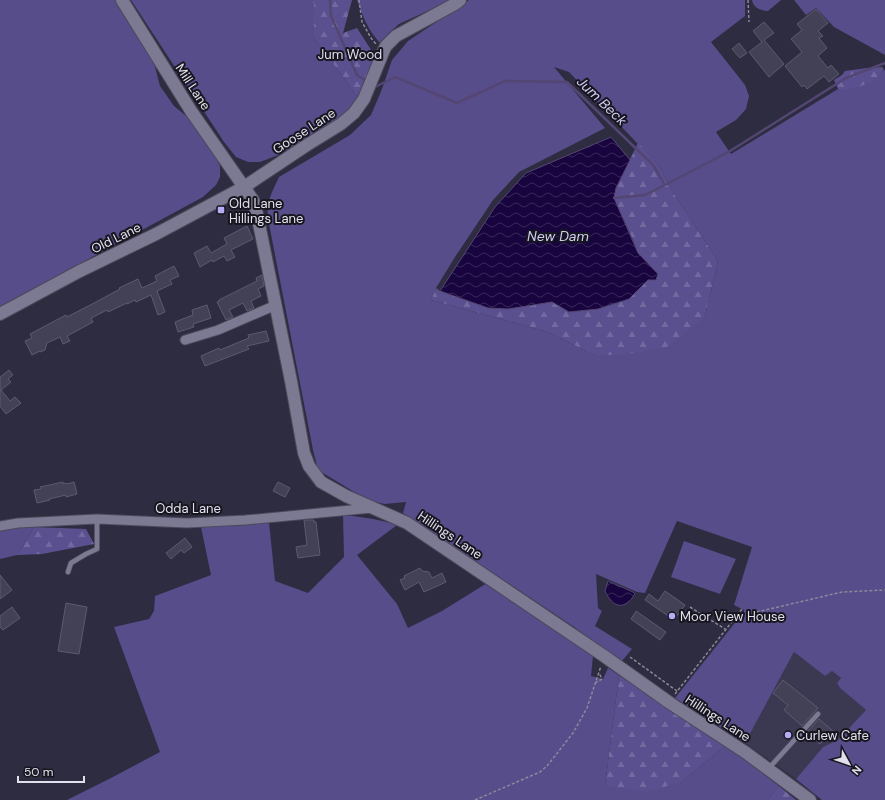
<svg xmlns="http://www.w3.org/2000/svg" width="885" height="800" viewBox="0 0 885 800" font-family="'DM Sans',sans-serif">
  <style>
    .built { fill: #3b3851 }
    .grass { fill: #574d8b; fill-rule: evenodd }
    .forest { fill: url(#forest-firs) }
    .water { fill: url(#water-waves); stroke: #544672 }
    .lines { fill: none; stroke-linecap: round; stroke-linejoin: round }
    .stream { stroke: #544672; stroke-width: 2.5 }
    .building { fill: #434156; stroke: #5d5a71 }
    .lane-casing { stroke: #4c495a; stroke-width: 6 }
    .street-casing { stroke: #4c495a; stroke-width: 11 }
    .secondary-casing { stroke: #4c495a; stroke-width: 14 }
    .path { stroke: #8b899a; stroke-width: 1.5; stroke-dasharray: 3 2; stroke-linecap: butt }
    .lane { stroke: #7c7a92; stroke-width: 4.5 }
    .street { stroke: #7c7a92; stroke-width: 9 }
    .secondary { stroke: #7c7a92; stroke-width: 12 }
    .poi-dot { fill: #b5acf8; stroke: #17161f; stroke-width: 1.5 }
    .labels { text-anchor: middle; dominant-baseline: central; stroke-width: 4; stroke-linejoin: round; paint-order: stroke }
    .park-label { font-size: 13px; fill: #e0def2; stroke: #17161f }
    .street-label { font-size: 13px; fill: #e1e0ed; stroke: #17161f }
    .poi-label { font-size: 13px; fill: #e1e0ed; stroke: #17161f; text-anchor: start }
    .water-label { font-size: 14px; font-style: italic; fill: #d1cef4; stroke: #17161f }
  </style>
  <defs>
    <pattern id="forest-firs" width="22" height="20" patternUnits="userSpaceOnUse"><rect width="22" height="20" fill="#5a508f"/><path d="M5 1l3.5 6h-7zM16 11l3.5 6h-7z" fill="#71699f"/></pattern>
    <pattern id="water-waves" width="16" height="10" patternUnits="userSpaceOnUse"><rect width="16" height="10" fill="#18043e"/><path d="M0 5q4-4 8 0t8 0" fill="none" stroke="#39285a"/></pattern>
  </defs>
  <rect width="100%" height="100%" fill="#2e2c40"/>
  <!-- built -->
  <path class="built" d="M794,652L825,676L832,671L841,678L837,683L840,688L866,710L838,741L823,747L796,779L745,743Z"/>
  <!-- grass -->
  <path class="grass" d="M0,0H116L154,63L160,86L174,106L191,120L215,155L220,166V177L216,185L203,197L0,307Z
    M131,0H311L314,4V38L359,99L351,111L303,142L281,154L260,162H248L236,157L224,142Z
    M357,0H450L445,3L399,24L389,33L380,43C368,30 363,17 357,0Z
    M469,0H745V16L711,42L745,85L749,96L746,109L736,120L716,132L731,154L838,89H854L885,70V800H822L796,779L823,747L838,740L866,710L840,688L837,683L841,678L832,671L825,676L794,652L745,743L675,698L738,619L744,616V610L734,605L752,547L677,521L645,593L637,592L596,574L598,608L602,611L595,626L632,649L621,662L574,627L403,513L406,502L385,504L375,502L356,493L318,470L313,450L269,224L267,206L272,192L279,177L350,135L371,115L382,89L392,60L408,41ZM554,67L569,72L659,166L671,189L718,261L705,316L620,355H594L548,332L431,300L436,288L455,257L493,200L519,172L605,128Z
    M752,0H781L768,11C760,10 753,8 752,0Z
    M794,0H885V55L834,27L816,8L806,15Z
    M343,515C361,517 379,519 397,525L357,555L397,604L408,628L442,611L487,583L593,656L591,676L603,679L608,668L619,675L605,786L684,780L725,746L737,754L779,786L767,800H67L111,778L160,752L114,627L149,619L154,611L155,596L211,575L201,527L269,522L275,581L308,593L344,557Z
    M34,527L17,555L0,559V529Z
    M684,541L736,559L720,594L671,577Z"/>
  <!-- forest -->
  <path class="forest" d="M311,0H352L343,33L357,28L375,56L366,86L359,99L314,38V4Z
    M882,67L884,70L873,81L854,89H838L834,80L842,75L845,71L867,68Z
    M638,143L659,166L671,189L718,261L705,316L667,347L620,355H594L548,332L431,300L436,288L440,291L508,309L552,301L569,312L598,309L629,299L648,280L633,240L614,198L616,188Z
    M34,527L86,529L94,544L42,554L17,555Z
    M619,675L725,746L684,780L650,792L605,786Z
    M779,786L796,800H767Z"/>
  <!-- water -->
  <path class="water" d="M611,137L630,160L616,188L614,198L638,253L658,274L656,280H648L629,299L598,309L569,312L552,302L508,309L488,308L440,291L495,207L526,173Z
    M608,581L633,592L635,594C624,611 613,608 605,591Z"/>
  <g class="lines">
    <!-- stream -->
    <path class="stream" d="M330,0L331,16L357,75L368,82
      M374,86L375,87L395,77L457,103L505,81L567,82L653,165L665,185
      M614,198L645,195L665,185L730,151L846,78L885,63"/>
  </g>
  <!-- building -->
  <path class="building" d="M816,9L828,23L818,31L823,36L819,38L827,48L818,56L828,68L831,65L839,74L829,82L824,76L807,89L804,85L802,87L785,66L802,52L791,39L802,30L797,24Z
    M764,22L774,33L764,40L784,64L769,77L749,52L762,42L753,31Z
    M739,43L747,53L740,58L732,49Z
    M247,226L253,239L231,250L235,257L227,261L224,256L213,262L212,260L200,267L194,253L207,246L211,253L227,244L224,238Z
    M174,266L179,276L170,280L172,284L157,291L165,312L158,315L151,295L136,302L135,300L127,304V303L108,312L107,310L91,318L93,322L67,336L70,341L63,344L60,337L47,343L45,350L40,352V351L32,355L25,341L32,338L30,334L66,315L67,317L96,302L120,289L119,288L138,279L142,288L157,281L155,276Z
    M262,275L264,286L258,289L261,296L251,301L254,308L247,311L243,303L229,310L233,317L226,320L217,302L219,301V300L257,281L256,278Z
    M207,305L211,318L193,324L194,327L178,332L175,322L193,315L192,310Z
    M266,331L269,341L247,346L249,349L205,366L201,356L219,348L220,350L249,338L248,335Z
    M9,370L13,375L8,379L11,382L1,390L10,401L15,397L21,403L6,414L0,406V377Z
    M63,482V484L66,483L67,484L74,482L77,494L66,497V495L49,499L50,500L37,503L34,490L41,489L40,487Z
    M278,482L290,488L285,497L273,491Z
    M304,520H314V522H316L320,555L298,558L296,547L307,545Z
    M185,538L192,547L184,553L181,550L171,559L166,553Z
    M420,568L422,571L429,572L432,578L442,573L446,582L424,592L419,582L405,590L400,580L405,578L404,576Z
    M0,575L12,590L0,599Z
    M665,591L685,605L674,620L645,600L649,594L658,601Z
    M66,603L87,607L79,654L58,651Z
    M12,607L20,618L3,630L0,627V616Z
    M636,611L666,632L660,640L631,619Z
    M783,680L818,708L802,726L784,710L788,705L773,693Z
    M819,719L834,732L829,737L827,736L820,744L807,732Z"/>
  <g class="lines">
    <defs>
      <path id="lane" d="M68,572L71,563L86,554L97,549V519
        M769,768L818,714"/>
      <path id="street" d="M185,340L218,330L276,305
        M0,526L18,523L97,519L187,523L245,520L372,508"/>
      <path id="secondary" d="M122,0L191,111L253,200L257,214L291,381L304,453L309,466L321,482L346,496L407,523L604,656L670,703L745,752L810,800
        M0,314L78,272L156,234L244,187L307,145L341,124L354,113L364,99L384,50L386,46L396,36L455,4L460,0"/>
    </defs>
    <!-- lane casing -->
    <use href="#lane" class="lane-casing"/>
    <!-- street casing -->
    <use href="#street" class="street-casing"/>
    <!-- secondary casing -->
    <use href="#secondary" class="secondary-casing"/>
    <!-- path -->
    <path class="path" d="M359,0L362,22L371,38L376,44
      M748,0L749,22
      M690,607L725,629
      M737,615H744L842,592L885,590
      M630,657L677,691
      M595,683L602,679L599,673
      M675,694L742,609
      M475,800L540,772L547,766L573,733L587,708L601,666"/>
    <!-- lane -->
    <use href="#lane" class="lane"/>
    <!-- street -->
    <use href="#street" class="street"/>
    <!-- secondary -->
    <use href="#secondary" class="secondary"/>
  </g>
  <!-- markers -->
  <g class="poi-dot">
    <rect x="217" y="206" width="8" height="8" rx="2"/>
    <circle cx="672" cy="616" r="4"/>
    <circle cx="788" cy="735" r="4"/>
  </g>
  <g class="labels">
    <!-- park labels -->
    <g class="park-label">
      <text x="350" y="54">Jum Wood</text>
    </g>
    <!-- street labels -->
    <g class="street-label">
      <text transform="translate(193 87) rotate(57)">Mill Lane</text>
      <text transform="translate(304 131) rotate(-33)">Goose Lane</text>
      <text transform="translate(116 238) rotate(-26)">Old Lane</text>
      <text x="188" y="508">Odda Lane</text>
      <text transform="translate(450 535) rotate(34)">Hillings Lane</text>
      <text transform="translate(718 718) rotate(33)">Hillings Lane</text>
    </g>
    <!-- poi labels -->
    <g class="poi-label">
      <text x="229" y="203">Old Lane<tspan x="229" dy="15">Hillings Lane</tspan></text>
      <text x="680" y="616">Moor View House</text>
      <text x="796" y="735">Curlew Cafe</text>
    </g>
    <!-- water labels -->
    <g class="water-label">
      <text transform="translate(602 101) rotate(44)">Jum Beck</text>
      <text x="558" y="236">New Dam</text>
    </g>
  </g>
  <!-- north arrow -->
  <g transform="translate(849 764) rotate(130)" stroke="#17161f" stroke-width="3" paint-order="stroke">
  <path d="M0-3L7 15L0 10L-7 15Z" fill="#e1e0ed"/>
  <text y="-6" font-size="11" font-weight="bold" text-anchor="middle" fill="#e1e0ed">N</text>
  </g>
  <!-- scale -->
  <path d="M18 776v6h66v-6" fill="none" stroke="#e1e0ed" stroke-width="2"/>
  <text x="24" y="776" font-size="12" fill="#e1e0ed" stroke="#17161f" stroke-width="3" paint-order="stroke">50 m</text>
</svg>
